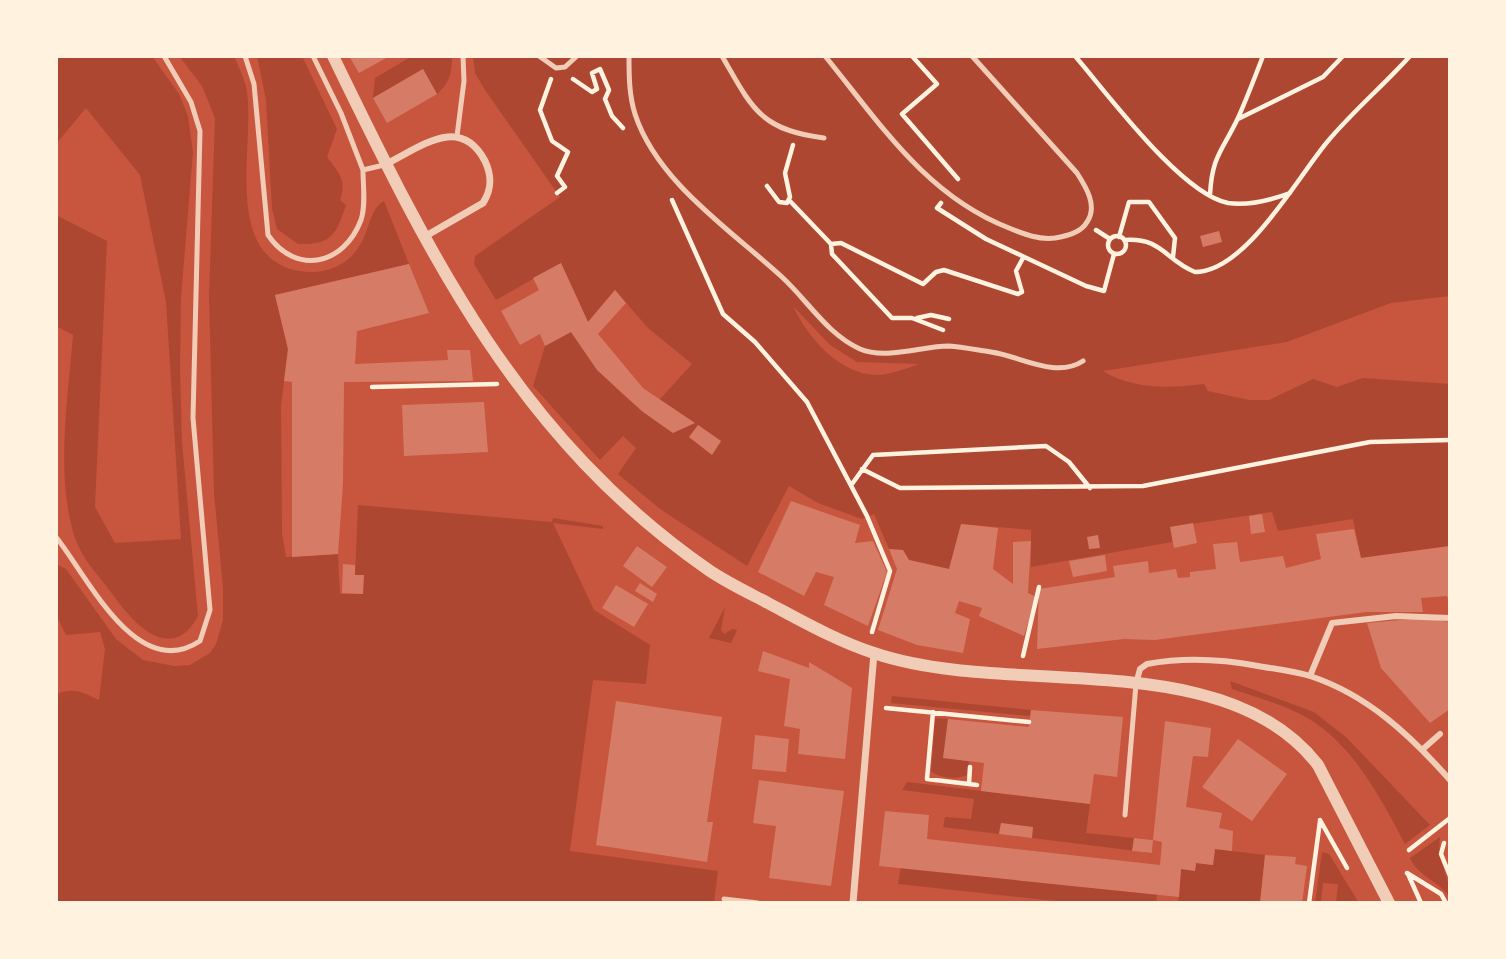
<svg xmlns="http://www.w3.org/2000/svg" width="1506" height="959" viewBox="0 0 1506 959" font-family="Cabin,sans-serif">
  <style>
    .green { fill: #ae4732; fill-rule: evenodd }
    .building { fill: #d67c66 }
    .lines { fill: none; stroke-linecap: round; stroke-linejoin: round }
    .path { stroke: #fff3e0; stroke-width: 4.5 }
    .service { stroke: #f1ccb7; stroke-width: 5 }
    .pedestrian { stroke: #f1ccb7; stroke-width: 6 }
    .minor { stroke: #f1ccb7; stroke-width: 7 }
    .tertiary { stroke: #f1ccb7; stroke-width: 12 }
  </style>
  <rect width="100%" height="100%" fill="#c8553d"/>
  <!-- green -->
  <path class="green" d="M56,56H152L179,94L188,116L193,152L181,298L180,368L182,442L198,616C189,633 176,644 156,636C137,628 122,607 110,591C98,575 81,557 75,538C55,478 68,398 73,335L56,326V215L107,241L95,507L115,543L181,539L166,302L140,175L86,108L56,144Z
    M179,56H234C238,66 243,76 246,86C257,140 221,251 294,270C307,273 323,273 336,267C374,248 363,213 384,201L409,264L275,295L288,349L281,406L282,533L286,557L338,554L340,594H363L355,575L358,505L552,522L553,518L603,526V529L553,523L594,610L650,645L646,684L593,680L570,851L718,871L714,903H56V694C73,687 83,692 99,700L105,649L100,632L66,635L56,615V564L66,569L116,639L143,660L174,666L190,665L210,653L216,644L223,620V588L214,493L209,296L215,118L202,86Z
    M257,56H302L337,129L327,157C339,173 347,180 340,200L346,205C336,235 332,245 298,244L277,229L272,209L266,100Z
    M412,56H452C452,72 450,83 437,94L423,69L373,98L375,78Z
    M473,56H1450V296L1391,303L1287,342L1103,371C1134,390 1169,388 1204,384L1208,391L1249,400H1269L1313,379L1337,387L1363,378L1450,384V546L1361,558L1353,519L1278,531L1272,512L1171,527L1172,542L1031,567V530L962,524L949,569L909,560L903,551L889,549L874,514L862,519L818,503L789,486L747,566L660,509L618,474L636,448L623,436L600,460L533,386L545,346L571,332C602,378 627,402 673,433L660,399L692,364L648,328L615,290L588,322L561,263L496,300L474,264L475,256L560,197L485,90L475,73ZM793,306L830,345L857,362L919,364C907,368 890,375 877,375C840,375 807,337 793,306ZM698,425L721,441L712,454L690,438Z
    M725,607L721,630L724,634L732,629L737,630L731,643L709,638Z
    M1230,681L1314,712L1347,738L1430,825L1405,844C1382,800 1353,745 1309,719C1286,705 1258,698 1232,689Z
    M892,696L1031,710L1030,716L891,703Z
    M935,718L948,719L944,758L969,761L967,775C958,780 938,778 931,771Z
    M907,782L1090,804L1086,833L1153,840L1152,853L1032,838V827L1001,823L999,834L943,827L945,817L971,819L974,799L902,790Z
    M1440,837C1436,862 1450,874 1450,898C1440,881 1418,877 1410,858Z
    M1215,849L1265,855L1260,903H1178L1181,869L1195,870L1196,863L1213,865Z
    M1322,852L1329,854L1359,903H1336L1338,884L1323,883L1321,903H1315Z
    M901,867L1157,894L1156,903H1073L898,884Z"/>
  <!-- building -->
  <path class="building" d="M349,56H390L359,73Z
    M423,69L437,94L387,123L373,98Z
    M1219,231L1222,242L1203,247L1200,236Z
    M561,263L588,322L615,290L626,303L598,334L643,388L695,423L673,433L643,412L597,370L571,332L545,346L540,334L520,345L501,311L539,290L533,278Z
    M409,264L429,313L357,331L355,364L448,360L447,350H470L473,381L344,382L343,483L338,554L292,557V382L284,381L288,349L275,295Z
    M484,402L488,452L404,456L402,405Z
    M698,425L721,441L712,455L689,437Z
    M791,501L860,525L855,543L873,541L887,572L868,626L824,605L834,577L816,572L804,596L758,572Z
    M1262,514L1265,532L1251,534L1249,516Z
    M1193,523L1197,543L1174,548L1170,527Z
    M961,524L998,528L993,569L1013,584V542L1031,541L1028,593L1036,597L1024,636L979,616L982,608L959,601L955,613L970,619L963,653L917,645L878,630L897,569L889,549L903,550L909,560L949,569Z
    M1354,529L1361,558L1450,546V605L1447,596L1421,598L1423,612H1366L1155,640L1124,639L1037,649L1039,589L1115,577L1113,566L1148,561L1149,573L1176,569L1178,578L1190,577V572L1216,569L1213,544L1237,542L1240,562L1283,556L1286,568L1321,559L1316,534Z
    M1098,535L1100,548L1089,549L1087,537Z
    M637,546L667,567L652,587L623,566Z
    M1105,555L1107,571L1073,577L1069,561Z
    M343,564L355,565V575H364L363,594L342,593Z
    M640,583L657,594L653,602L635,591Z
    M616,585L648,604L634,627L602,608Z
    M1423,618L1450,622V709L1430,723L1381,668L1367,623Z
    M763,651L809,668V662L852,688L845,759L798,754L800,729L784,726L790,679L758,671Z
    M616,701L722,717L707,822H713L707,862L596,845Z
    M1031,710L1123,717L1117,777L1094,774L1090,804L981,791L984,763L943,758L948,719L1029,727Z
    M1165,721L1211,728L1208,757L1193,756L1186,807L1222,813L1219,828L1233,831L1232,851L1215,849L1213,865L1196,863L1195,871L1181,869L1179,897L879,866L885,811L929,815L927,839L1160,865L1162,842L1153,840L1152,853L1132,851L1134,838L1153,840Z
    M755,735L789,739L786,772L752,769Z
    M1238,739L1287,774L1252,821L1202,787Z
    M759,780L844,791L831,886L769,878L776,826L753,823Z
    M1001,823L1033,827L1032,838L999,834Z
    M1265,855L1296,857L1295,864L1307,866L1302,903H1260Z"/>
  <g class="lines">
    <!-- path -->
    <path class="path" d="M912,56L937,84L902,114L958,179
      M1075,56C1107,93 1181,194 1228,203C1249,206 1271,200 1290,193
      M551,79L540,110L552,141L568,152L557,176L565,187L557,193
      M573,79L592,92L597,89L592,73L600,69L609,90L605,99L612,116L623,128
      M1238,119L1323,77L1343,56
      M767,186L779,202L787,203L790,197L785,173L793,145
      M1210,195C1212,155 1223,150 1238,118C1247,98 1255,77 1263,56
      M672,200L723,314L755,342L807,402L867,516L890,571L872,632
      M789,200L831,244L832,254L892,318H912L943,330
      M941,203L937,208L986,239L1086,286L1104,291L1114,254
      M1096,230L1110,239
      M1108 245a9 9 0 1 1 18 0a9 9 0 1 1-18 0Z
      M1119,237L1129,202H1149L1175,238L1173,257
      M1124,240C1162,237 1165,260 1195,272C1246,272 1298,176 1328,141C1353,111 1384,85 1410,56
      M831,244L841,243L923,284L936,272L944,270L1018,294L1022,292L1016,271L1023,258
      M917,318L931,315L949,319
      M372,387L497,384
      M862,469L900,488L1143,486L1370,442L1450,440
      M852,484L873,455L1046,446L1069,462L1090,488
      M1023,656L1039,587
      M886,708L1029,722
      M933,712L927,779L977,785
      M969,784L970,767
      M1320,820L1347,868
      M1444,843L1441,854L1450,876
      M1409,850L1450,818
      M1407,873L1441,894L1446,903
      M1408,874L1421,903
      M1309,903L1320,821"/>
    <!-- service -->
    <path class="service" d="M245,56L254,84L268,235C296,276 344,265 361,220C366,205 363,186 363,170
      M313,56L341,113L363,170L384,165
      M539,56L556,68L565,67L577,56
      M629,56C629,75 629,95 635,114C657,182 732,231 782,277C808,301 827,334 860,349C886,360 922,346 949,346C963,347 977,350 991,352C1020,356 1056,379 1083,361
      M722,56C752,108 760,130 824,138
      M825,56C879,122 926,196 1009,228C1024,234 1038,240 1055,238C1066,236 1081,233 1087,222C1098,206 1086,187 1077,173L972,56
      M457,136L464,81L463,56
      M56,537C88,577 137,683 200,641L210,610L193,418L200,131L191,102L164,56
      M1125,815L1136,684
      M724,899L758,903"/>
    <!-- pedestrian -->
    <path class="pedestrian" d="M1310,676L1332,623L1396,616L1450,618
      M1136,684L1140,669L1147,664C1185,657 1221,659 1258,666C1275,669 1294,671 1310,676C1368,695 1411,736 1450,780
      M1423,749L1440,734"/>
    <!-- minor -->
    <path class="minor" d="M386,164C421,147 460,114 485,161C492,176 492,189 483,203L424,237
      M853,903L874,653"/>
    <!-- tertiary -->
    <path class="tertiary" d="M333,56C431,258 519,439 710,571C728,583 749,593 768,603C802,621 837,641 874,653C1008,699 1224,643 1318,765L1389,903"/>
  </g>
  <!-- border -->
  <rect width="1506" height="959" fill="none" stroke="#fff3e0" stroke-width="116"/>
</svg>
